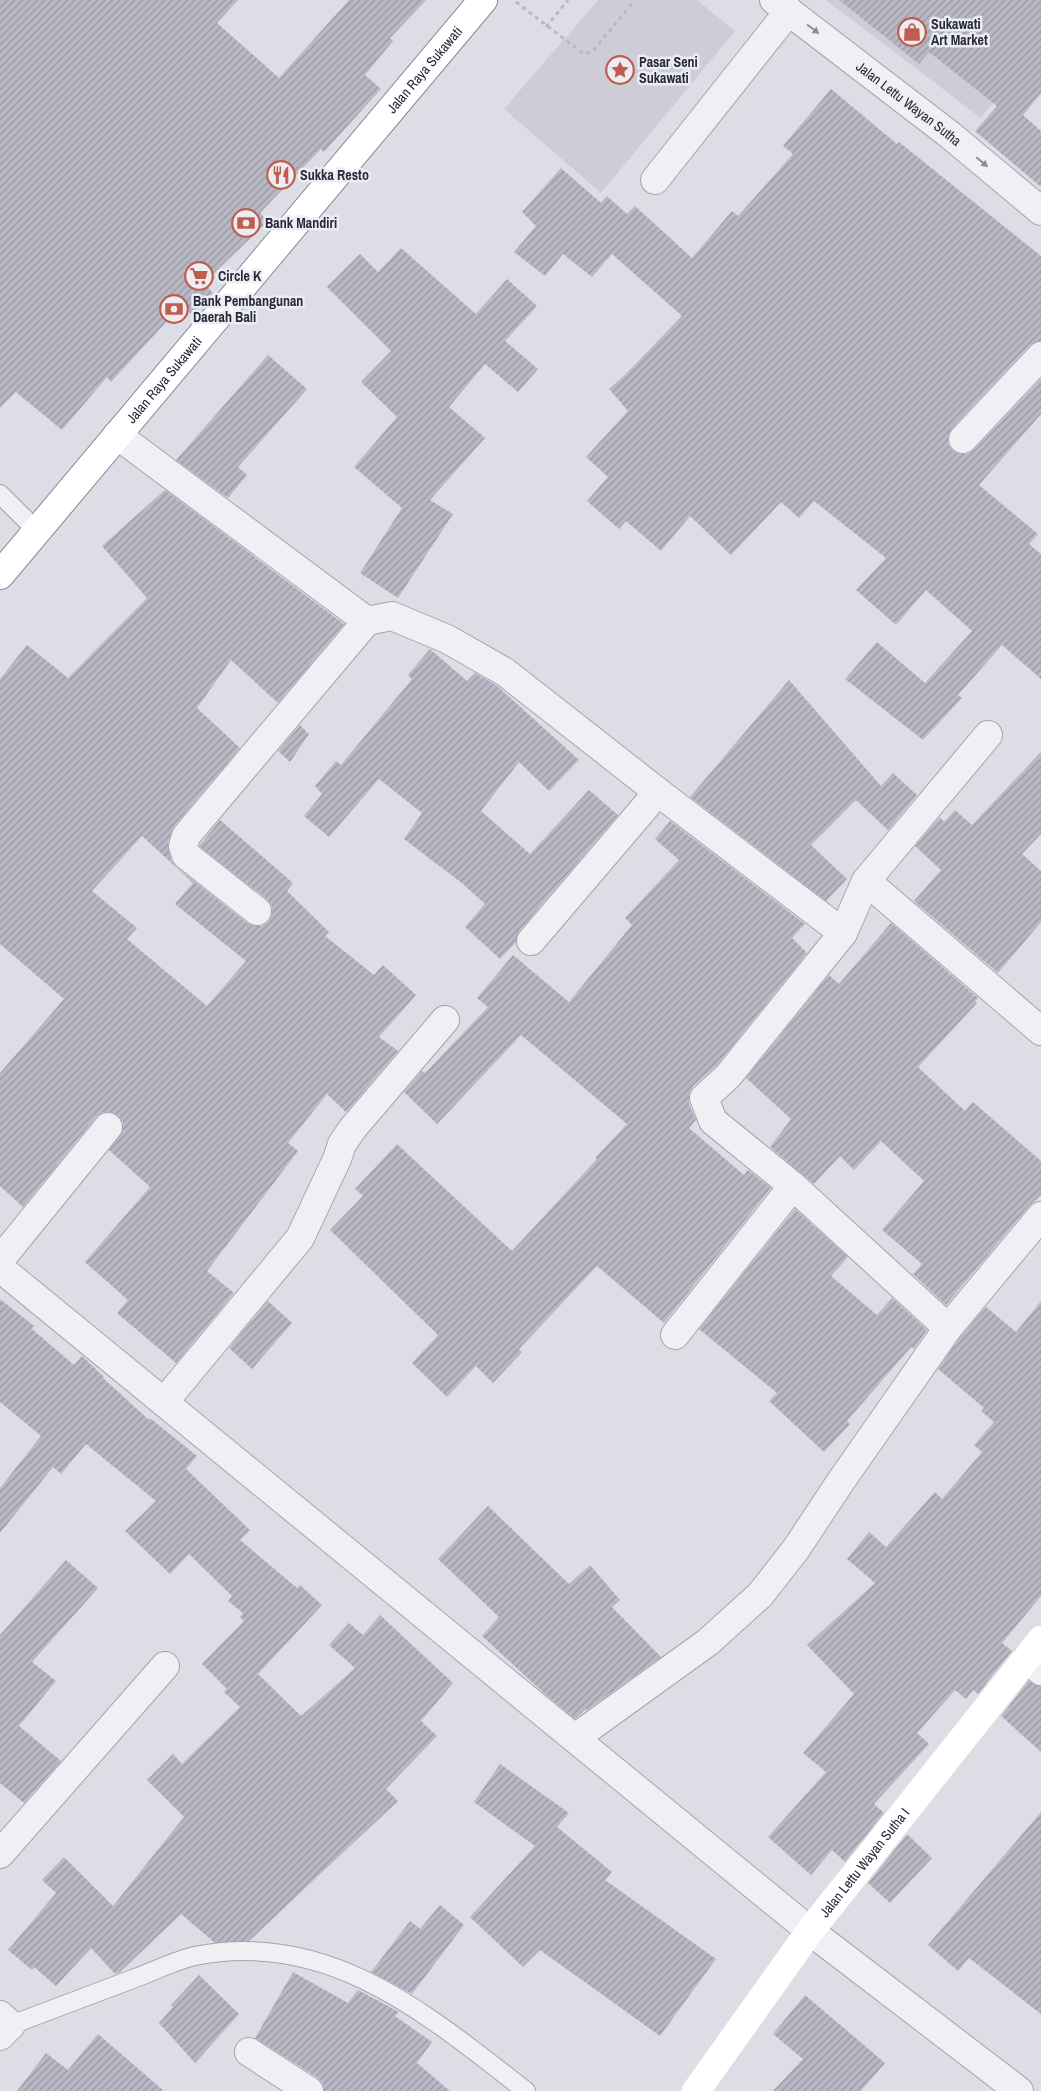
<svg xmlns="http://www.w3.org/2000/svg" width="1041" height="2091" viewBox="0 0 1041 2091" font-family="'Archivo Narrow',sans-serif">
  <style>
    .built { fill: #cccdd6 }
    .building { fill: url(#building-hatch); fill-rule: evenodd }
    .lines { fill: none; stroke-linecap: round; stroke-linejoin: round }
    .lane-casing { stroke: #a3a4ae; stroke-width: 20 }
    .street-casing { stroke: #a3a4ae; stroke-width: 30 }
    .highway-casing { stroke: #86889a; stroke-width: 30 }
    .path { stroke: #b8b9c0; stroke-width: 3; stroke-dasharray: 4 4; stroke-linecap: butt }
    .lane { stroke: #f0f0f4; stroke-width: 18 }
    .street { stroke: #f0f0f4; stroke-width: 28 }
    .secondary { stroke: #fff; stroke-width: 28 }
    .highway { stroke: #fff; stroke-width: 28 }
    .oneway { fill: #8c8d97 }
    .labels { text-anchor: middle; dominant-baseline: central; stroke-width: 5; stroke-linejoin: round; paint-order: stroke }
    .poi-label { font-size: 14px; font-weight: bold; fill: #282a3a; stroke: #ecedf3; text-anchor: start }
    .street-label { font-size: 14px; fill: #282a3a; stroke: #ecedf3 }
  </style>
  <defs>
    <pattern id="building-hatch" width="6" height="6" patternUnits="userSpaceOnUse" patternTransform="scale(1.25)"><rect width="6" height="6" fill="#b8b9c5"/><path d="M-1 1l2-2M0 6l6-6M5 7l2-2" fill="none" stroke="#9697a1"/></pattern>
  </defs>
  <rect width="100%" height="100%" fill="#dddee5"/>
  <!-- built -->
  <path class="built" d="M598,0H697L735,31L601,193L504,109Z
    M826,0H1041V44L981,118Z"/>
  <!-- building -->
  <path class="building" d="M0,0H238L217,23L279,78L349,0H426L390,38L393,41L365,75L381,89L324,152L321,149L260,213L268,221L204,283L213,293L192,315L182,305L111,382L107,377L62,430L16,392L0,408Z
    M839,0H1041V93L1023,115L1041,131V187L975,131L997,106L929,52L919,64Z
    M831,89L897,144L899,142L1041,256V341L1030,345L952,428L948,436V444L953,451L960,454H968L974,450L1041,379V414L979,485L1038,534L1029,544L1041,554V679L1002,645L958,695L962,698L923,740L845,679L877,642L925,683L972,631L926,590L896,625L856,590L886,558L814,501L799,518L781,502L731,555L690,516L661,551L626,521L619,529L587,501L608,477L586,457L628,411L609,389L625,375L682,316L612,254L592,277L563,254L545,276L514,252L536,226L522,212L561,168L601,203L607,196L627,214L635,206L692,258L732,211L738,216L793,154L783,146Z
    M401,248L476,314L507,279L537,306L505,341L538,369L518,392L485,364L449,407L485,438L430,500L453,514L398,598L360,573L402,508L354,467L397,417L361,382L391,351L327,287L360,254L378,272Z
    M268,355L307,389L238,467L247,475L228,498L176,460Z
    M165,490L344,624L278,703L231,660L197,708L240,748L174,826L168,842L171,860L176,867L247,923L255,926H262L269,921L272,913V906L267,899L199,846L220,820L293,883L287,891L329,932L325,936L374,975L383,965L416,995L379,1037L398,1051L346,1112L327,1094L288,1143L298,1151L207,1271L234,1293L176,1363L117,1313L128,1300L85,1262L150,1187L109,1150L123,1130V1122L118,1115L110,1112H103L96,1117L23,1207L0,1186V1073L64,999L0,944V679L27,645L68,678L147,598L102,546ZM142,836L193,883L175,904L246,961L207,1006L127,939L137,928L92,891Z
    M430,649L467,681L475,673L496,685L579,760L549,791L519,762L481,811L530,854L589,790L618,815L519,931L516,942L500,959L465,927L485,904L463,884L404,839L422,813L379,779L329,837L304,816L322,794L315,786L336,761L341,765L412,679L408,675Z
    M789,680L881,786L893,773L917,795L888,830L856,800L811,845L847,879L826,901L690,797Z
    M300,725L309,734L290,762L278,751Z
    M1041,752V834L1022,854L1041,871V922L998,973L914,901L941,870L915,846L940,817L944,822L955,810L972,825Z
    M670,821L805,924L792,938L807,953L717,1065L693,1086L689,1095V1104L696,1120L689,1128L744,1175L748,1170L771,1188L664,1323L597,1266L519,1349L522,1352L493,1383L476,1366L447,1397L412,1363L438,1335L330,1230L363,1196L355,1189L397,1144L512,1251L597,1159L595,1158L627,1124L521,1035L437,1124L404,1092L422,1071L425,1073L488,1007L477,998L513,955L569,1002L632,925L625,918L679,860L655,839Z
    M891,923L978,998L975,1002L977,1003L918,1067L965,1111L973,1102L1041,1161V1195L1029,1206L946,1305L913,1274L922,1264L882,1230L924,1181L881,1141L854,1170L840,1156L814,1184L770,1147L791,1119L746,1078L829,975L839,984Z
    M795,1209L848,1257L831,1276L877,1315L892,1298L927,1330L914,1349L911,1347L847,1421L850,1424L824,1452L769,1401L777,1393L699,1329Z
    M0,1299L34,1326L32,1329L74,1365L82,1356L104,1377L103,1378L149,1420L150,1418L197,1456L186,1469L250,1530L240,1540L297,1588L300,1585L322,1605L258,1674L301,1716L355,1668L329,1645L349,1623L363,1635L380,1615L453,1683L421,1721L437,1736L386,1789L398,1801L249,1941L215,1943L181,1914L119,1973L115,1974L91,1948L56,1986L34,1967L32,1970L8,1950L56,1893L42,1880L64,1857L113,1906L184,1817L147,1780L173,1754L182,1764L240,1707L224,1692L227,1689L202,1664L244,1621L240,1617L243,1613L228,1601L232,1596L189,1554L170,1574L125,1531L156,1501L86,1444L61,1474L53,1467L0,1533V1488L41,1436L0,1402Z
    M268,1301L292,1323L252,1369L229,1348Z
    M1041,1301V1596L1002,1643L1012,1651L978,1694L973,1690L966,1699L955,1690L917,1733L929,1744L874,1804L884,1813L845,1862L832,1850L811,1875L768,1837L826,1772L803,1753L854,1694L807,1645L875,1583L847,1559L869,1532L886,1547L935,1492L942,1499L982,1452L974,1445L994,1422L981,1411L984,1408L938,1369L960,1337L986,1307L1016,1332Z
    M488,1506L569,1584L590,1565L620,1600L612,1607L661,1657L587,1710L586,1709L575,1719L545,1694L482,1636L499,1617L438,1559Z
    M66,1560L98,1588L32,1662L56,1681L19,1726L61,1761L24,1803L0,1783V1635Z
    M1028,1681L1041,1686V1752L1001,1716Z
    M500,1764L569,1813L557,1827L612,1872L605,1880L716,1959L660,2036L540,1950L523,1967L470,1917L535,1846L474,1802Z
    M1041,1812V2014L969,1958L958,1971L928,1945Z
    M907,1834L932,1858L890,1903L868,1883Z
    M440,1905L464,1925L412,1994L371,1972L410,1921L420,1929Z
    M293,1972L348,2003L358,1990L399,2012L395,2016L432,2042L417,2063L450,2091H324L323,2084L318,2078L255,2038Z
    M199,1975L239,2014L195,2063L159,2023L173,2007L171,2005Z
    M805,1995L885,2063L861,2091H773L803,2059L773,2034Z
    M98,2034L164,2091H17L46,2053L68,2070Z"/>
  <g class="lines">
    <defs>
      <path id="lane" d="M0,494L37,531
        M11,2025C53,2009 96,1993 138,1977C157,1970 176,1960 195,1956C329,1929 428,2015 526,2091"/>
      <g id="street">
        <path id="s1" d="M774,0L950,135L1041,211"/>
        <path d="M655,180L789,11"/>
        <path d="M117,435L367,621L392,616L447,639L505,672L658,792L843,933"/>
        <path d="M963,439L1041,356"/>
        <path d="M866,881L1041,1031"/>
        <path d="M257,911L186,855L183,846L186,836L367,621"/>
        <path d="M531,941L658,792"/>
        <path d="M0,1260L108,1127"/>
        <path d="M0,1268L810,1931L1019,2091"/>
        <path d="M948,1328L793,1186L713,1121L704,1098L728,1076L843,933L866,881L988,735"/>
        <path d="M675,1335L793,1186"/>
        <path d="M164,1402L300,1238L337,1159L342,1144L353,1128L445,1020"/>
        <path d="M1027,1659L1041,1671"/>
        <path d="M575,1738L708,1642L760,1595L796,1549L841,1481L948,1328L1041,1216"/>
        <path d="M0,1854L165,1666"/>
        <path d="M0,2015L11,2025L0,2036"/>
        <path d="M249,2052L309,2091"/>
      </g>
      <g id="highway">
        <path id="s3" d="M0,575L483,0"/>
      </g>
    </defs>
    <!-- lane casing -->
    <use href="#lane" class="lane-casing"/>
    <!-- street casing -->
    <use href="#street" class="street-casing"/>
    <!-- highway casing -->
    <use href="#highway" class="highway-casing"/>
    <!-- path -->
    <path class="path" d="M516,2L584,54L593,51L635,0
      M546,27L568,0"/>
    <!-- lane -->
    <use href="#lane" class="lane"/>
    <!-- street -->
    <use href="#street" class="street"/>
    <!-- secondary -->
    <path class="secondary" id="s2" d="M696,2091L810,1931L1041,1640"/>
    <!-- highway -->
    <use href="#highway" class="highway"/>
  </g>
  <!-- one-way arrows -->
  <defs><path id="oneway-solid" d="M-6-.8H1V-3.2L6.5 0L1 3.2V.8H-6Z" transform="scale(1.25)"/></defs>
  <g class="oneway">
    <use href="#oneway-solid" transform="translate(813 29) rotate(37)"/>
    <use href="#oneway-solid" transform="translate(982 162) rotate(40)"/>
  </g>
  <!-- icons -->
  <defs>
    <symbol id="shop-ring" viewBox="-11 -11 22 22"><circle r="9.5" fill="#ecedf3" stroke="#bf5d4e" stroke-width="1.5"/><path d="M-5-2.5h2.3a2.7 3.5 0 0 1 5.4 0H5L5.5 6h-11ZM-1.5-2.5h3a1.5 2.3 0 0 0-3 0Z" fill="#bf5d4e"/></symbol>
    <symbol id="sight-ring" viewBox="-11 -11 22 22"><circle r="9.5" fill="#ecedf3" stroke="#bf5d4e" stroke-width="1.5"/><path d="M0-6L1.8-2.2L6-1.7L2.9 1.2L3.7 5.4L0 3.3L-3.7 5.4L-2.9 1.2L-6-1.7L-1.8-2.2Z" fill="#bf5d4e"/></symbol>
    <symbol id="restaurant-ring" viewBox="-11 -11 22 22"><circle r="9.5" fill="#ecedf3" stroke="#bf5d4e" stroke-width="1.5"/><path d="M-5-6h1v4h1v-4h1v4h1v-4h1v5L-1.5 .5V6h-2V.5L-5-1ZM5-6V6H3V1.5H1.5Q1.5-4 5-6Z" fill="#bf5d4e"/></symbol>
    <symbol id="bank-ring" viewBox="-11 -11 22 22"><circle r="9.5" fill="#ecedf3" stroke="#bf5d4e" stroke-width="1.5"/><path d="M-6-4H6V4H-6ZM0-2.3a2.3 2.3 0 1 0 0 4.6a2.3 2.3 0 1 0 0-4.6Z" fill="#bf5d4e"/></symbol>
    <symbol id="supermarket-ring" viewBox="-11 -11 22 22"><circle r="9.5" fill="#ecedf3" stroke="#bf5d4e" stroke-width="1.5"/><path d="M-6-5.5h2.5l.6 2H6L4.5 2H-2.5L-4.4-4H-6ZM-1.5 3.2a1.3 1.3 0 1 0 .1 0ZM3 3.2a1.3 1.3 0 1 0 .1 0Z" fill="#bf5d4e"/></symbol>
  </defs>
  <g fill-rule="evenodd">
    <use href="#shop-ring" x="896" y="16" width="32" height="32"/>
    <use href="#sight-ring" x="604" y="54" width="32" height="32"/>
    <use href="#restaurant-ring" x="265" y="159" width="32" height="32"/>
    <use href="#bank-ring" x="230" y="207" width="32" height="32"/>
    <use href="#supermarket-ring" x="183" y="260" width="32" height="32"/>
    <use href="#bank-ring" x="158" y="293" width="32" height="32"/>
  </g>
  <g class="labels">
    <!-- poi labels -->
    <g class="poi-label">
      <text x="931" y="24">Sukawati<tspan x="931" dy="16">Art Market</tspan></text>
      <text x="639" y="62">Pasar Seni<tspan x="639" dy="16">Sukawati</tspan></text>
      <text x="300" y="175">Sukka Resto</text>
      <text x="265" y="223">Bank Mandiri</text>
      <text x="218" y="276">Circle K</text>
      <text x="193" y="301">Bank Pembangunan<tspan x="193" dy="16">Daerah Bali</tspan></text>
    </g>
    <!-- street labels -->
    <g class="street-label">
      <text stroke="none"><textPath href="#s3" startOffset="660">Jalan Raya Sukawati</textPath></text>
      <text stroke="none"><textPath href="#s1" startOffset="170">Jalan Lettu Wayan Sutha</textPath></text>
      <text stroke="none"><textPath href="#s3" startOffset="255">Jalan Raya Sukawati</textPath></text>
      <text stroke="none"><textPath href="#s2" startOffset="284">Jalan Lettu Wayan Sutha I</textPath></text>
    </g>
  </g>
</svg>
